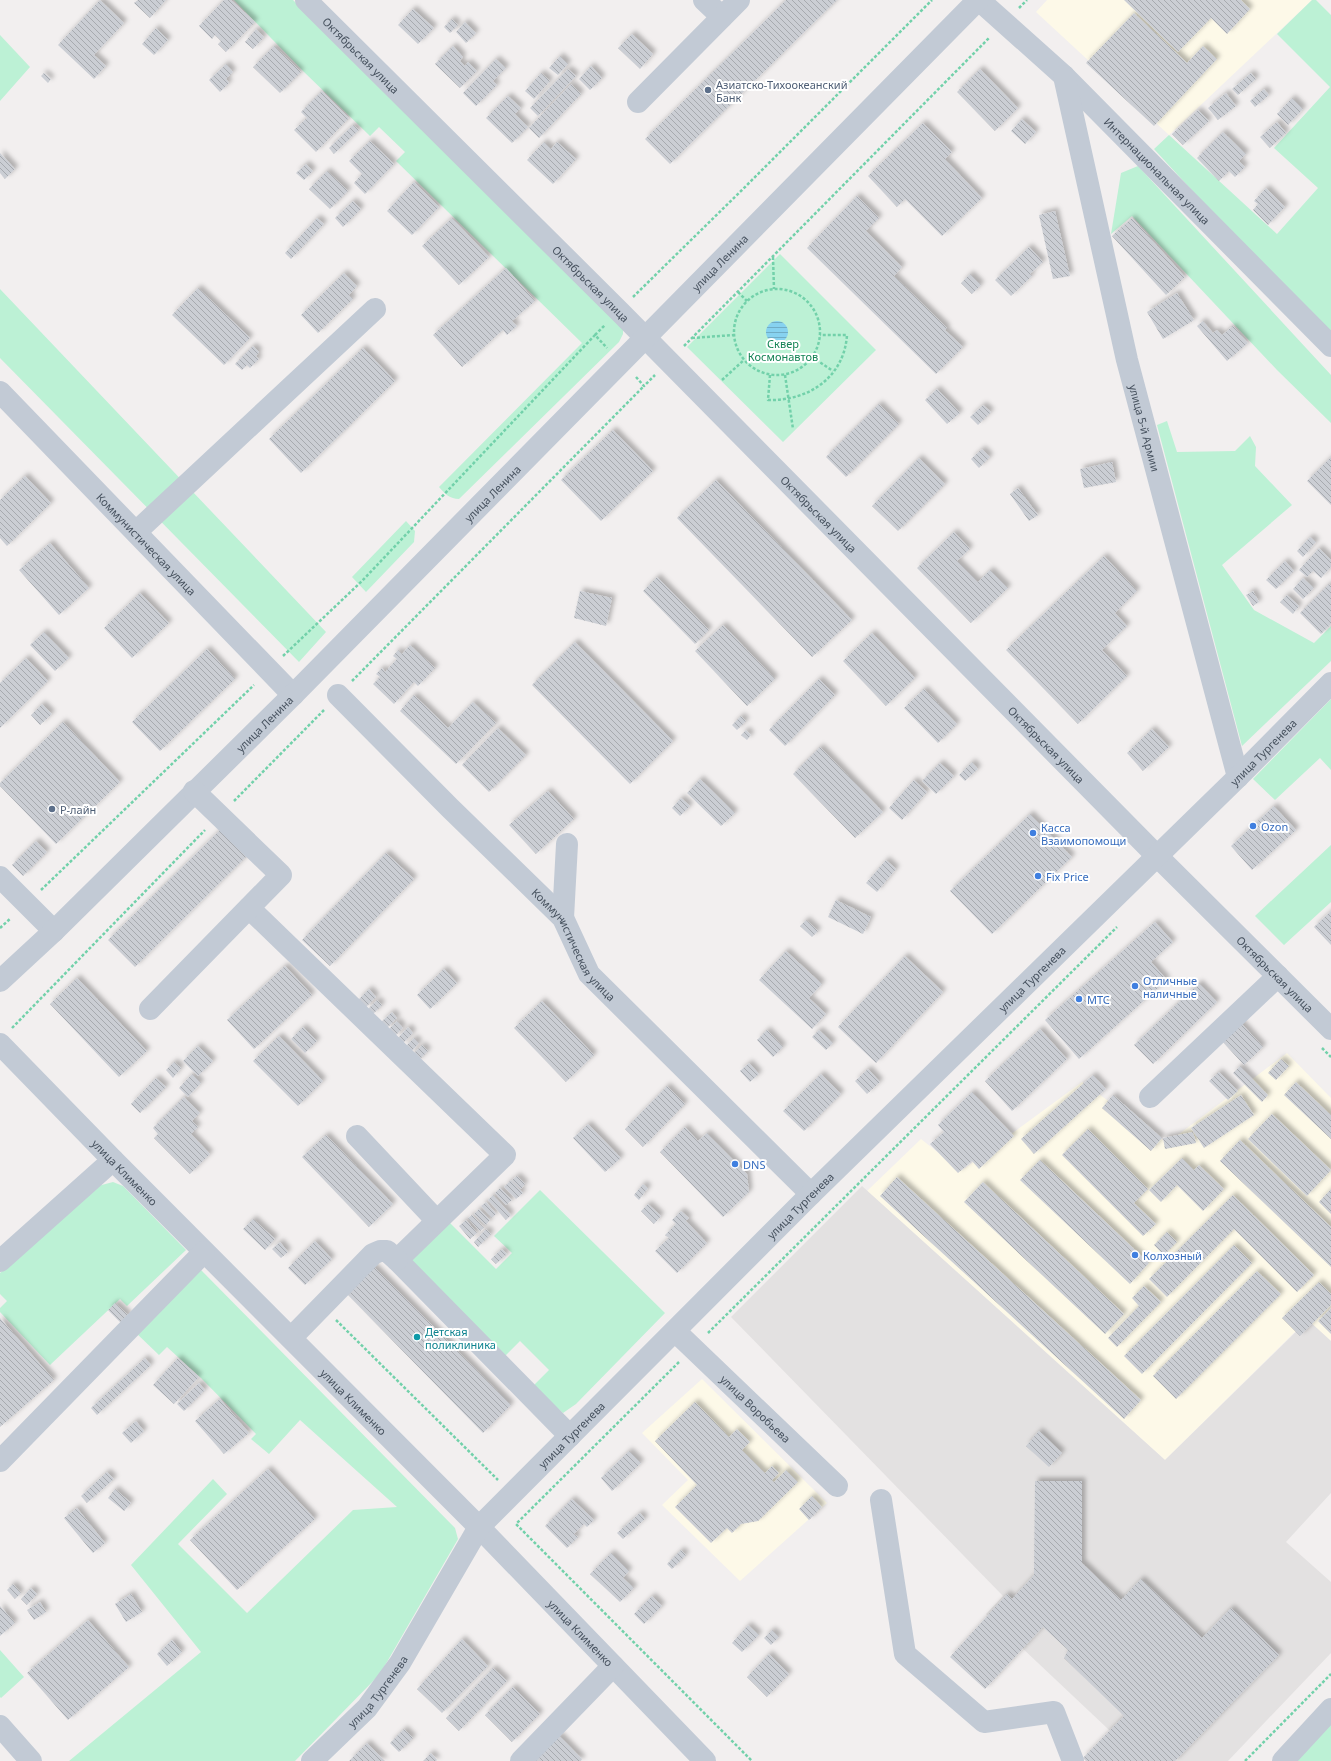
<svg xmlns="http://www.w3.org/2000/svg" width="1331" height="1761" viewBox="0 0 1331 1761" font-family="'Noto Sans',sans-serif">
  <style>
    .commercial { fill: #fdf9e8 }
    .education { fill: #e3e1e1 }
    .green { fill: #bcf1d5 }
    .water { fill: url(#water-rules) }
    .building { fill: url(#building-back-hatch); filter: url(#shadow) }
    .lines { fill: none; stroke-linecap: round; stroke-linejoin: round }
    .path { stroke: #72d1aa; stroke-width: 2.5; stroke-dasharray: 3 2; stroke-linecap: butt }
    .minor { stroke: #c2cad5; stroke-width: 22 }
    .service-dot { fill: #5c6f8a; stroke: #fff; stroke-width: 1.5 }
    .shop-dot { fill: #3f7fe0; stroke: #fff; stroke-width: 1.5 }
    .culture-dot { fill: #0f9aa8; stroke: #fff; stroke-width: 1.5 }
    .labels { text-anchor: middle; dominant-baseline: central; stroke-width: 4; stroke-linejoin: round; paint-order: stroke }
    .street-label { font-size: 11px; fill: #46515e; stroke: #fff }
    .service-label { font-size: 11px; fill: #4e5e75; stroke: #fff; text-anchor: start }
    .park-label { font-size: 11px; fill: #138354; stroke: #fff }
    .shop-label { font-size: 11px; fill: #366cbe; stroke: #fff; text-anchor: start }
    .culture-label { font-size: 11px; fill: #0d838f; stroke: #fff; text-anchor: start }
  </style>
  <defs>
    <pattern id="water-rules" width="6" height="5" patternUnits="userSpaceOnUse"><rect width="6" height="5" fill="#87d2f0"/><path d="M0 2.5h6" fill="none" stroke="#70adc6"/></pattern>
    <pattern id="building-back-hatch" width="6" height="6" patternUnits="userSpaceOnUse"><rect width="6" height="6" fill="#cbced4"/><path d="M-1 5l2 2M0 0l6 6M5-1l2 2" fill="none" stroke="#a7aaaf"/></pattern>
    <filter id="shadow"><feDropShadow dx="3.5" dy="-3.5" stdDeviation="2" flood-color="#0004"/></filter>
  </defs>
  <rect width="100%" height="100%" fill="#f2efef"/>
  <!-- commercial -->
  <path class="commercial" d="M1047,0H1312L1169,135L1036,12Z
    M1287,1053L1331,1098V1341L1307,1320L1165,1460L867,1191L921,1139L961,1171L1082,1082L1167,1143Z
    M702,1379L827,1503L740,1581L662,1505L688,1480L642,1433Z"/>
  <!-- education -->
  <path class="education" d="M862,1186L1165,1460L1308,1320L1331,1341V1493L1286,1542L1331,1582V1653L1228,1761H1142L986,1614L1003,1596L731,1317Z"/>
  <!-- green -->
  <path class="green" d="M234,0H293L623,325V334L619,342L459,499C450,499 445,494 439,487L582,343L396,161L405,152L379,127L370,136L303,71Z
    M1312,0H1316L1331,15V342L1154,149L1169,135L1277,234L1318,188L1274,148L1330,87L1277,34Z
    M0,35L30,67L0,101Z
    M1138,166L1331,375V423L1277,370L1132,216L1111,234L1121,173Z
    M780,254L876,350L783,442L687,347Z
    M0,289L326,632L299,662L0,358Z
    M1167,421L1177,452L1235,451L1250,436L1256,447L1255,466L1292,505L1222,565L1254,610L1314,643L1331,626V661L1242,746L1157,425Z
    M406,521L415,531L414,542L366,592L352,577Z
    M1331,699V770L1320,758L1275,800L1253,779Z
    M1331,845V902L1284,945L1255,916Z
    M113,1182L123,1186L186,1250L127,1306L120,1299L50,1365L0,1312V1308L7,1301L0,1294V1273L88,1192L98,1186Z
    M540,1190L665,1313L576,1404L563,1413L534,1388L535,1384L549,1370L520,1341L504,1357L406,1261L447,1220L496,1269L512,1253L494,1236Z
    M201,1270L455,1528L458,1539L380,1674L295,1761H69L201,1652L131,1565L213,1479L227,1494L178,1544L247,1613L353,1510L397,1507L300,1420L269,1454L251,1439L256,1434L201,1378L167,1347L159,1355L135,1332Z
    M0,1650L24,1677L1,1698L0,1697Z
    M1331,1716V1761H1288Z"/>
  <!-- water -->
  <path class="water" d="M766 332a11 11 0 1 1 22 0a11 11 0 1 1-22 0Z"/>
  <!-- building -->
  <path class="building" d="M100,0L124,23L94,55L106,66L94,79L58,45Z
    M138,0H166L150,18L134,3Z
    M224,0H231L255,22L226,52L218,44L221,41L215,35L212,39L199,26Z
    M786,0H837L670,164L645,139Z
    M1124,0H1241L1250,9L1227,34L1211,18L1178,52Z
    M413,9L434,28L418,44L398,25Z
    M1134,13L1187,63L1203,46L1217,59L1154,126L1086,63Z
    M452,19L458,25L450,33L444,27Z
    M465,22L476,33L466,43L456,32Z
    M156,28L168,40L154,55L142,44Z
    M256,29L264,37L253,49L245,42Z
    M632,34L653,54L640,69L618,48Z
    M274,46L301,72L280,93L253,67Z
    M453,46L463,57L460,61L465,66L468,62L477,71L460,88L435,64Z
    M560,56L568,64L558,75L549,68Z
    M496,59L506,68L493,81L497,85L476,106L463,93Z
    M226,64L233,72L226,79L229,83L220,92L209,80Z
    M591,66L602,78L590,90L579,79Z
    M568,69L576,76L538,116L530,108Z
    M980,69L1018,108L995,131L957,92Z
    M44,73L51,79L48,83L41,76Z
    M541,73L550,81L534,99L525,91Z
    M1251,73L1256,79L1238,95L1232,89Z
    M571,84L581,94L539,138L529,128Z
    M1264,89L1269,95L1255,107L1250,101Z
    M322,91L349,118L316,152L294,130L307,118L301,112Z
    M1226,93L1236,106L1218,120L1208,108Z
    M508,96L521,108L515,114L528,127L512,143L486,118Z
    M1292,98L1303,109L1288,125L1277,114Z
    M1198,110L1209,121L1183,145L1172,134Z
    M1022,119L1036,132L1025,144L1011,131Z
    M1277,122L1286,133L1270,148L1260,137Z
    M923,123L952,152L945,159L982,198L942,236L905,199L897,207L868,176Z
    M353,125L359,130L334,154L329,148Z
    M1223,132L1246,154L1239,161L1245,167L1235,177L1229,171L1219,181L1197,158Z
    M370,141L394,164L365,194L354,183L362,174L349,161Z
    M544,142L551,149L557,142L576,159L553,184L527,160Z
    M0,153L15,169L5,179L0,173Z
    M306,164L313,171L304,180L296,173Z
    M327,171L348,191L330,209L309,189Z
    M414,182L439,207L412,235L387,211Z
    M1266,188L1285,207L1268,225L1253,210L1258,204L1254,201Z
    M857,196L879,218L866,231L902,267L894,276L947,328L945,330L963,347L936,374L807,248Z
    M353,201L361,209L343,227L335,218Z
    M1055,211L1070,276L1053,279L1039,215Z
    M317,218L324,224L291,259L285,253Z
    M452,218L489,257L459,285L422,246Z
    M1132,218L1185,277L1166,295L1112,236Z
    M1029,247L1043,262L1030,274L1032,276L1011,296L995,280Z
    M506,268L535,301L512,321L517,326L507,335L503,330L462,367L433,335Z
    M344,273L357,286L349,295L353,299L318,333L301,315Z
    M970,274L981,285L972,294L961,283Z
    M198,288L250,338L224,365L172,315Z
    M1177,293L1194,320L1163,339L1147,312Z
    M1203,321L1213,333L1217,330L1222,335L1233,326L1248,343L1227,361L1197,326Z
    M253,346L259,352L256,356L259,359L250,368L247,365L242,370L235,364Z
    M363,348L395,381L301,473L269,439Z
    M937,389L960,413L947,424L925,400Z
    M879,404L899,424L846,477L826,457Z
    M983,405L991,412L978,425L970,417Z
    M613,430L653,471L601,521L561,480Z
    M982,449L990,457L979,468L971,459Z
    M1331,457V505L1307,481Z
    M919,458L945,484L898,531L872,506Z
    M1112,462L1116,482L1084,488L1080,469Z
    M25,476L51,503L7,546L0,538V500Z
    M716,480L852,620L812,657L677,518Z
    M1018,488L1038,515L1029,521L1010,494Z
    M954,532L970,549L957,561L978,582L990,570L1008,588L971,623L917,568Z
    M1310,537L1316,542L1303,557L1297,551Z
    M50,543L89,588L59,615L19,570Z
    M1319,548L1331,560V567L1321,578L1313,571L1307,577L1299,570Z
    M1104,556L1137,591L1115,613L1127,626L1102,650L1127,676L1078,724L1006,650Z
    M1285,561L1294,571L1276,589L1266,580Z
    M657,577L709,630L695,644L643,591Z
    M1303,578L1314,588L1303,599L1293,589Z
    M1329,584L1331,586V624L1321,634L1300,613Z
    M580,591L612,598L606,626L574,618Z
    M1253,591L1259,602L1253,606L1246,595Z
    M140,593L169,623L132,658L104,628Z
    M1287,595L1299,606L1293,614L1280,602Z
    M723,625L775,679L747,706L695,651Z
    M44,632L69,658L55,671L30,645Z
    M872,633L915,678L886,706L843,661Z
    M575,642L673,741L630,784L532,685Z
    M410,645L435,668L418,686L414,682L394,704L373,684L380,677L376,674L382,668L385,672L397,659L393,656L398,650L402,654Z
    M207,649L235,679L160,751L132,722Z
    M26,658L48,681L0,728V683Z
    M819,679L835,695L785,746L769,730Z
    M924,689L957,724L938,743L904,708Z
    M414,695L448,728L473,702L496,723L456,764L400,711Z
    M42,704L52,714L40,725L31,715Z
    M741,716L746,721L737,730L732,725Z
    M63,722L120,782L56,844L0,786V783Z
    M498,728L526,755L489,792L462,765Z
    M1152,729L1169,747L1143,771L1127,753Z
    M746,730L751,735L747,740L741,735Z
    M820,747L883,812L855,838L793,774Z
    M972,762L978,769L965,781L959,775Z
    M940,763L954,776L936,794L922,781Z
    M700,779L735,813L721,826L687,793Z
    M914,780L927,792L902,820L889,808Z
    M548,791L574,819L536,854L509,825Z
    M681,798L690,806L680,816L672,808Z
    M1274,806L1296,830L1252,870L1231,846Z
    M1030,814L1072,857L992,934L950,891Z
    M222,828L248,855L135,967L108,940Z
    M36,841L47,852L23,876L12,865Z
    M386,853L414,879L330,966L302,940Z
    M886,860L896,869L877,892L866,883Z
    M836,900L871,917L863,934L828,917Z
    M1331,911V945L1314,927Z
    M806,920L818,931L812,937L800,926Z
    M1155,922L1173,942L1151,962L1167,980L1079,1059L1045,1020Z
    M786,951L822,984L809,998L826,1014L812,1029L759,980Z
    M905,956L943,992L876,1063L838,1027Z
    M285,966L312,995L254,1049L227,1020Z
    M444,969L457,983L430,1009L417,995Z
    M77,978L147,1051L119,1077L50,1004Z
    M1199,983L1217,1002L1153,1064L1134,1045Z
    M369,989L376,997L365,1008L358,1000Z
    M377,1000L382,1005L373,1014L368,1009Z
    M542,1001L594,1055L566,1082L514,1028Z
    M392,1012L397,1018L387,1028L381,1022Z
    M397,1021L403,1028L395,1036L388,1030Z
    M1240,1022L1263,1047L1244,1065L1221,1040Z
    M303,1027L317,1041L305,1053L291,1039Z
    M408,1027L413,1033L402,1044L397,1039Z
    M1040,1029L1067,1059L1012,1111L985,1081Z
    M767,1030L783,1047L773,1057L757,1040Z
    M819,1030L833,1043L826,1050L812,1037Z
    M279,1036L323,1081L298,1106L253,1061Z
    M414,1038L419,1043L410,1053L405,1047Z
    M422,1045L428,1051L417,1062L411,1056Z
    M198,1046L213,1061L198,1076L183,1061Z
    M1281,1059L1289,1066L1276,1080L1268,1073Z
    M174,1062L181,1068L173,1078L166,1070Z
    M749,1063L759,1074L750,1082L740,1071Z
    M1240,1066L1268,1095L1262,1102L1233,1073Z
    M868,1069L880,1082L867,1094L855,1081Z
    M1219,1072L1238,1091L1228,1100L1209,1081Z
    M192,1074L201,1083L188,1097L179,1088Z
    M821,1074L841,1094L804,1131L783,1111Z
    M1093,1075L1106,1089L1034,1154L1021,1139Z
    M156,1078L166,1087L140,1113L131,1104Z
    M1296,1082L1331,1115V1139L1284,1095Z
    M667,1086L685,1104L643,1147L625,1129Z
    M972,1092L1014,1136L979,1169L972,1161L958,1173L930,1144L944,1132L938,1125Z
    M1113,1095L1162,1138L1151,1151L1102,1108Z
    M1241,1095L1254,1115L1204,1148L1191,1128Z
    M184,1097L200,1113L192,1121L198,1127L191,1134L210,1154L190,1174L154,1138L158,1134L153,1128Z
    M1272,1114L1331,1170L1307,1196L1248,1139Z
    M588,1124L621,1158L605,1172L573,1138Z
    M685,1127L698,1141L707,1133L747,1174L749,1192L723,1217L660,1152Z
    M1088,1129L1148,1189L1134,1203L1156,1224L1143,1236L1062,1155Z
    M1193,1132L1196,1143L1165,1149L1163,1138Z
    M326,1135L393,1204L369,1227L302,1157Z
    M1240,1140L1331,1227V1267L1220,1161Z
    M1182,1158L1194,1170L1199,1165L1224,1189L1203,1211L1177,1185L1161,1202L1149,1190Z
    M1040,1160L1149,1263L1130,1284L1020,1180Z
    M517,1176L525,1184L521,1189L512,1180Z
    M897,1177L1141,1400L1124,1419L880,1196Z
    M511,1180L523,1193L516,1199L504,1187Z
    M983,1182L1124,1314L1105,1334L964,1202Z
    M643,1184L648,1188L639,1200L634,1195Z
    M500,1188L512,1200L506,1205L495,1193Z
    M1331,1189V1214L1319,1202Z
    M493,1195L511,1215L506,1220L488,1200Z
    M1233,1195L1314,1275L1297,1292L1234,1229L1167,1297L1149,1279Z
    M486,1202L496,1214L492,1218L481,1206Z
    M648,1204L661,1216L654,1224L641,1211Z
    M479,1209L490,1220L486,1225L474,1214Z
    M681,1211L689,1218L686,1221L707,1243L677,1273L655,1251L669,1238L665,1235L676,1224L672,1220Z
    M472,1215L484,1228L480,1231L468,1218Z
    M253,1219L275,1239L265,1250L243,1229Z
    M466,1220L477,1233L470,1239L459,1226Z
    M486,1229L491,1234L478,1247L474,1242Z
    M1167,1232L1177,1242L1164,1255L1154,1245Z
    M315,1241L332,1259L305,1285L288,1268Z
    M280,1242L288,1252L281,1258L272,1249Z
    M1234,1245L1252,1263L1142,1374L1124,1356Z
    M502,1249L507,1254L496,1264L491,1259Z
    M373,1266L511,1405L483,1433L346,1293Z
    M1257,1271L1281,1294L1176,1399L1153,1376Z
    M1319,1282L1331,1294V1305L1300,1336L1282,1318Z
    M1144,1286L1161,1302L1117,1347L1108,1338L1139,1306L1132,1298Z
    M115,1303L129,1316L121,1323L108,1310Z
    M1331,1308V1334L1318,1321Z
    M0,1318L54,1380L0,1427Z
    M145,1358L151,1365L97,1415L91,1408Z
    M178,1358L199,1377L174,1404L153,1385Z
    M199,1383L205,1390L184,1411L177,1404Z
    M220,1399L249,1433L224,1454L195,1421Z
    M695,1402L729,1437L737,1429L750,1442L742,1450L765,1473L772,1466L779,1473L772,1480L774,1482L786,1470L798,1482L758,1521L741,1524L732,1533L727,1528L711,1543L675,1507L697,1485L655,1441Z
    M136,1421L144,1431L131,1443L122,1433Z
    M1039,1431L1062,1453L1049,1467L1026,1446Z
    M629,1451L641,1463L612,1491L601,1478Z
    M268,1469L315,1519L237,1590L190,1540Z
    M107,1472L114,1479L87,1503L81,1496Z
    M1035,1481H1082V1563L1121,1600L1141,1579L1202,1638L1231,1608L1279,1655L1175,1761H1086L1083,1758L1124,1716L1064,1658L1068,1650L1043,1627L985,1689L950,1657L1007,1594L1012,1599L1034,1575Z
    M115,1489L131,1503L124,1511L108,1498Z
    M812,1496L822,1507L809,1520L799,1509Z
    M572,1499L594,1520L587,1527L584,1524L574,1534L578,1537L567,1548L545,1526Z
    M77,1508L105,1543L93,1553L64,1518Z
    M640,1513L645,1519L623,1539L617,1533Z
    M681,1550L686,1555L672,1569L667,1564Z
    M611,1553L629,1571L623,1578L634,1588L620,1602L590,1574Z
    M13,1584L21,1593L15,1599L7,1590Z
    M31,1588L37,1594L27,1605L21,1599Z
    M131,1594L142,1612L126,1622L115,1604Z
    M652,1596L662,1606L644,1624L634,1614Z
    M40,1602L46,1612L34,1620L27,1610Z
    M0,1606L15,1623L0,1636Z
    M88,1620L129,1667L68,1720L27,1673Z
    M748,1625L759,1635L742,1652L732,1643Z
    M772,1630L779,1637L771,1645L764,1638Z
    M462,1639L488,1666L442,1713L417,1689Z
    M172,1640L182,1652L167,1666L157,1654Z
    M769,1654L789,1674L767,1697L747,1677Z
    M493,1668L507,1681L459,1731L446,1718Z
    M513,1687L540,1714L512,1742L485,1715Z
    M404,1729L413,1738L399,1752L390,1743Z
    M559,1735L582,1759L581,1761H531Z
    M367,1743L385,1761H349Z
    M431,1753L437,1760L436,1761H423Z"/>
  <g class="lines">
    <!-- path -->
    <path class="path" d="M1019,8L1027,0
      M773,257L774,289
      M734 332a43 43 0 1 1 86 0a43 43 0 1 1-86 0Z
      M738,292L747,301
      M633,297L742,190L932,0
      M595,335L605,325
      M692,338L734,335
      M684,346L990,37
      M812,357L833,371
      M770,375L768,400C808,401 844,378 847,335H820
      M785,375L793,429
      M636,377L644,386L655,375
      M722,380L744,360
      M283,656L362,581L595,335L607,348
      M352,681L644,386
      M234,801L325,709
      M41,890L254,685
      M0,928L11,918
      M12,1028L205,830
      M1322,1048L1331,1057
      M336,1320L498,1480
      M708,1333L1117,927
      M679,1362L516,1524L752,1761
      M1245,1761L1331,1674"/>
    <!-- minor -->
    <g class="minor">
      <path id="s1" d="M306,0L619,311L1156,855L1331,1029"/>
      <path d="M704,0L722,17"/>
      <path id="s2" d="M979,0L1064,76L1331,346"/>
      <path id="s3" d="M1064,76L1127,360L1238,777"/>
      <path d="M638,102L739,0"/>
      <path id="s4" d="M0,392L293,695"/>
      <path d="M136,532L375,309"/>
      <path id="s5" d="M338,695L450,808L563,918L589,974L811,1194"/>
      <path d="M0,877L54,931"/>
      <path d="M249,908L505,1155L397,1260L570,1436"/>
      <path d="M563,918L567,844"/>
      <path id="s6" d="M0,981L54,931L293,695L978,0"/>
      <path d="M150,1009L281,875L194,791"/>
      <path id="s7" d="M0,1044L113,1160L479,1527L705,1761"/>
      <path d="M1150,1097L1278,976"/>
      <path d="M357,1136L437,1221"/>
      <path d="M0,1261L113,1160"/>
      <path id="s8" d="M675,1331L837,1486"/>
      <path d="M291,1338L373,1254L380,1251H387L397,1260"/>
      <path d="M0,1461L204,1252"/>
      <path d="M881,1500L905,1654L984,1722L1054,1712L1073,1761"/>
      <path d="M0,1726L31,1761"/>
      <path id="s9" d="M312,1761L367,1708L400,1663L479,1527L811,1194L1238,777L1331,683"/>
      <path d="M521,1761L613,1666"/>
      <path d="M1283,1761L1331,1709"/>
    </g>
  </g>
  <!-- markers -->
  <g class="service-dot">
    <circle cx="708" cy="90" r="4"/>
    <circle cx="52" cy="809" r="4"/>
  </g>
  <g class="shop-dot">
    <circle cx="1253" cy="826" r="4"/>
    <circle cx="1033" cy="833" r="4"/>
    <circle cx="1038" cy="876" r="4"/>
    <circle cx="1135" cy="986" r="4"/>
    <circle cx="1079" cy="999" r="4"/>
    <circle cx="735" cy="1164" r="4"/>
    <circle cx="1135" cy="1255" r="4"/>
  </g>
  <circle class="culture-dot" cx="417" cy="1337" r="4"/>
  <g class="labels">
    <!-- street labels -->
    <g class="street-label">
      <text stroke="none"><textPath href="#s1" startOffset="78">Октябрьская улица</textPath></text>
      <text stroke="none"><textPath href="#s2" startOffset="247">Интернациональная улица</textPath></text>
      <text stroke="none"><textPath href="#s6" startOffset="1017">улица Ленина</textPath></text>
      <text stroke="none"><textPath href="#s1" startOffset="402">Октябрьская улица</textPath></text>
      <text stroke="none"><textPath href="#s3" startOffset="361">улица 5-й Армии</textPath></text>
      <text stroke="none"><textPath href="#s6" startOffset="693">улица Ленина</textPath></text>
      <text stroke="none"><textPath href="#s1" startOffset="726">Октябрьская улица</textPath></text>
      <text stroke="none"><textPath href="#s4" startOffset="211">Коммунистическая улица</textPath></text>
      <text stroke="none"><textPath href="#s6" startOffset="369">улица Ленина</textPath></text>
      <text stroke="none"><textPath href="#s1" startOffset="1050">Октябрьская улица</textPath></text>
      <text stroke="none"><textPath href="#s9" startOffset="1392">улица Тургенева</textPath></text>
      <text stroke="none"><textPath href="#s5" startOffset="345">Коммунистическая улица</textPath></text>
      <text stroke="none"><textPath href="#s1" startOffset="1374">Октябрьская улица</textPath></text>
      <text stroke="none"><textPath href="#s9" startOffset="1068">улица Тургенева</textPath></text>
      <text stroke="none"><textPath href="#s7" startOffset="179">улица Клименко</textPath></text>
      <text stroke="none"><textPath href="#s9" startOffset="744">улица Тургенева</textPath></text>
      <text stroke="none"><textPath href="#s7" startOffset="503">улица Клименко</textPath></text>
      <text stroke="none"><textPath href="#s8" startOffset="112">улица Воробьева</textPath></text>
      <text stroke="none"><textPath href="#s9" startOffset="420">улица Тургенева</textPath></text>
      <text stroke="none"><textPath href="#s7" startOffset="827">улица Клименко</textPath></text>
      <text stroke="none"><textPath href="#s9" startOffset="96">улица Тургенева</textPath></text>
    </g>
    <!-- service labels -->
    <g class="service-label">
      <text x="716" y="84">Азиатско-Тихоокеанский<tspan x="716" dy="13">Банк</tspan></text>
      <text x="60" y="809">Р-лайн</text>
    </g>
    <!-- park labels -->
    <g class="park-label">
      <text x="783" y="343">Сквер<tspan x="783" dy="13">Космонавтов</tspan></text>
    </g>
    <!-- shop labels -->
    <g class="shop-label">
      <text x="1261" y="826">Ozon</text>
      <text x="1041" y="827">Касса<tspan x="1041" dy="13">Взаимопомощи</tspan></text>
      <text x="1046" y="876">Fix Price</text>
      <text x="1143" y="980">Отличные<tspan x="1143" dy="13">наличные</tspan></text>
      <text x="1087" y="999">МТС</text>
      <text x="743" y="1164">DNS</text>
      <text x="1143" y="1255">Колхозный</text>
    </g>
    <!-- culture labels -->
    <g class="culture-label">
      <text x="425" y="1331">Детская<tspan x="425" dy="13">поликлиника</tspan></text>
    </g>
  </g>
</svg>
